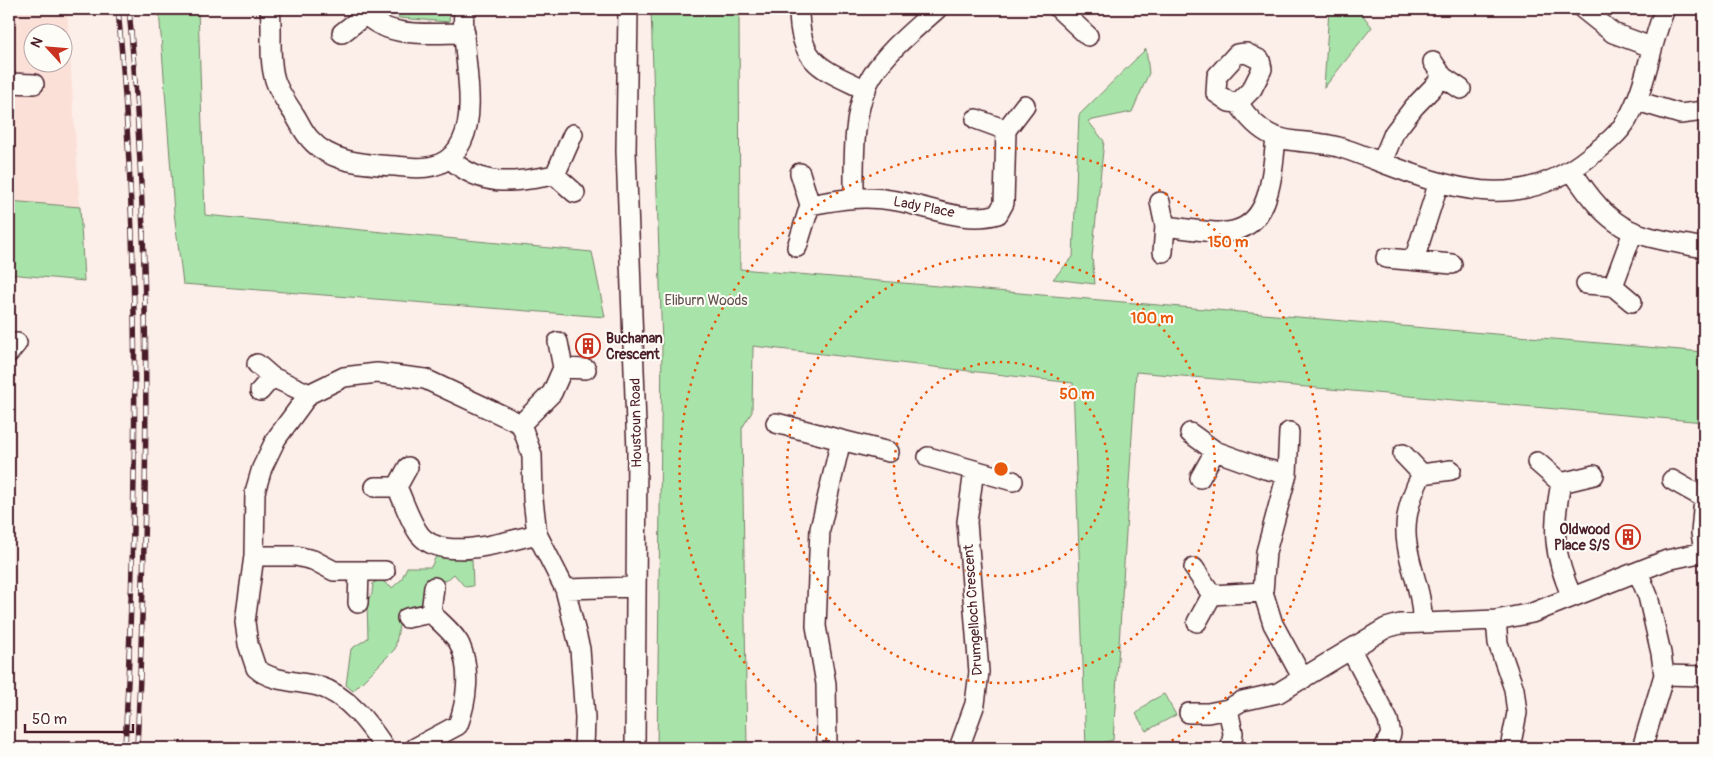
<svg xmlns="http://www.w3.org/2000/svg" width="1713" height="757" viewBox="0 0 1713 757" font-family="Pangolin,sans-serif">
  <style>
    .built { fill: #fbe0d8; fill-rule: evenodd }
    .green { fill: #a8e4aa; stroke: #79826a }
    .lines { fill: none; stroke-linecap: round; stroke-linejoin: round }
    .minor-casing { stroke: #4a1f2b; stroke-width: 22 }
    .minor { stroke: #fdfcf7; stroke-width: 19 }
    .rail-casing { stroke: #4a1f2b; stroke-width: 5.5 }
    .rail { stroke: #fdfcf7; stroke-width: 4; stroke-dasharray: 11; stroke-linecap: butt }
    .ring { fill: none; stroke: #e8590c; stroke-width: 2.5; stroke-dasharray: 2.5 5 }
    .labels { text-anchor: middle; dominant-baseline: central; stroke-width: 4; stroke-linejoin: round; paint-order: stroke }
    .street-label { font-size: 14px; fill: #4a1f2b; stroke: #fdfcf7 }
    .park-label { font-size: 14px; fill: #62504b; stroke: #fdfcf7 }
    .poi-label { font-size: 14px; font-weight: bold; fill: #4a1f2b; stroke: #fdfcf7; text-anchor: start }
    .centre { fill: #e8590c; stroke: #fdfcf7; stroke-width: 2.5 }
    .ring-label { font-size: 15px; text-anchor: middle; font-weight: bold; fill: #e8590c; stroke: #fdfcf7; stroke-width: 4; stroke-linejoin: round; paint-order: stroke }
  </style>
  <rect width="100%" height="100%" fill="#fcefe9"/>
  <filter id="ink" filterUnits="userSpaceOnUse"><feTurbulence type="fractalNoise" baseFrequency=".02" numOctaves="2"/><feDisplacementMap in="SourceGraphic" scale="10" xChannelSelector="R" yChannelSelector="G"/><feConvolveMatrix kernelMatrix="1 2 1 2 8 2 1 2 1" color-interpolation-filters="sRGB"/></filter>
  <g filter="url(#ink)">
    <!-- built -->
    <path class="built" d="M9,9H67L80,207L9,201ZM32,32H62V62H32Z"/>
    <!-- green -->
    <path class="green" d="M159,9H198L205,215L592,252L605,317L183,284L174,212Z
      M388,9H450L449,22L399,18Z
      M651,9H739L740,269L1704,352V422L1136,372L1113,740L1086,748L1073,383L753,346L752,412L742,428L747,748H657L662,346Z
      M1329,9H1358L1372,27L1324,88Z
      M1146,49L1149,73L1132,112L1088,121L1104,141L1092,257L1095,284L1053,279L1073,257L1079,115Z
      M9,201L80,207L84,281L9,274Z
      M436,556L472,560L473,586L465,587L454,574L446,581L435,579L429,604L399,626L395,649L353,691L346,685L351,649L368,638L367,601L372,594L373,583L381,580L392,588L401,580L407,567H431Z
      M1164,694L1176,715L1146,731L1136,714L1149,702Z"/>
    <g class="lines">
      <defs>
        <path id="minor" d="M270,9C273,32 268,58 275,80C279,93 289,106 296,117C300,124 304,133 310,139C333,166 374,164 406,167C431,170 451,165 462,141C479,106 460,48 464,9
          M361,9C383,40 431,33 465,33
          M628,9L626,151L637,452L635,748
          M799,9C799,64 822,69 866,90
          M1059,9L1088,36
          M1583,9L1613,33L1651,47
          M342,33L365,15
          M1433,62L1443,77L1461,89
          M9,83L34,84
          M1637,101L1680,114L1704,111
          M1238,103L1252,89L1262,69L1260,60L1246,53L1237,54L1217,76L1216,93L1229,102L1238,103C1274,157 1300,132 1351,151C1433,181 1510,221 1589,157C1603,146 1618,135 1627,120C1647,87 1650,44 1665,9
          M976,119L1006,130
          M573,134L555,175L575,193
          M450,159C484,189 514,182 555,175
          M1382,162L1394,133L1414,107L1443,77
          M1572,171C1615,236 1631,234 1704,248
          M854,197C854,159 852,109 872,76C888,50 915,29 937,9
          M1160,202L1165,226L1163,252
          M810,205C841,199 866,195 897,201C930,207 965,224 998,214L1004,203L1006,130L1025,105
          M1165,226C1185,228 1207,233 1227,232C1272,228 1272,172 1276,138
          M797,247L810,205L800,173
          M1386,258L1452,264
          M1414,260L1439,182
          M1586,284L1613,286L1632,302
          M1613,286L1633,232
          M558,342L563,368L586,369
          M9,353L17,343
          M257,364L272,377L309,394
          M260,391L272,377
          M776,423L841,440L820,529L816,626L826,684L827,748
          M521,424L552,393L563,368
          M1289,432L1287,474L1266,552L1263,592L1273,624L1303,679
          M1190,433L1215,451
          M841,440L889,452
          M1403,454L1422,474C1411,495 1403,520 1407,544C1411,573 1423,593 1422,623
          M928,457L974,470
          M1537,462L1561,483C1552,529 1553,554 1572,597
          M1422,474L1451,470
          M1200,478L1215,451L1265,469L1287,474
          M1672,480L1704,498L1701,533L1704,551
          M1561,483L1594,475
          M375,487H397C404,502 410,522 420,535C443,563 508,541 537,534
          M397,487L408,467
          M254,556H296L313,560L334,571H385
          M1194,568L1212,595
          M1638,572L1648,596L1661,653L1664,675L1642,748
          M565,589L635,587
          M358,603L359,572
          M407,618L431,613L434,587
          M1496,620L1498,643L1514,689L1517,713L1510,748
          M1197,622L1212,595L1263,592
          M1351,650L1388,720L1391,734L1384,748
          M1664,675L1704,676
          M1228,709L1233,733L1231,748
          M1189,713H1208L1228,709L1242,701L1278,693L1386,628L1400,624L1496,620L1532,613L1667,560L1704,552
          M385,748C369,724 348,695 318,686C298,681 271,682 256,668L248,644L245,622L254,556L255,492L262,468L276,439L309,394L344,377L377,373L425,379L521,424L532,455L533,499L537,534L565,589L580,649L585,718L584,748
          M415,748L458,725C467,701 471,670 460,645C455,634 440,622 431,613
          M959,748L975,704L979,672L967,522L974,470L1013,481"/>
      </defs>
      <!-- minor casing -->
      <use href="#minor" class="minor-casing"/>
      <!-- minor -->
      <use href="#minor" class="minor"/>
      <defs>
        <path id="rail" d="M118,9C141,255 137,501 125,748
          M129,9C152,255 148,501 137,748"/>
      </defs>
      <!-- rail casing -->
      <use href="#rail" class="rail-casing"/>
      <!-- rail -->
      <use href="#rail" class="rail"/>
    </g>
  </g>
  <!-- distance rings -->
  <g class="ring">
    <circle cx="1001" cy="469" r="107"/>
    <circle cx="1001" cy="469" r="214"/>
    <path d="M840 747A321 321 0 1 1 1161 747"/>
  </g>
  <!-- icons -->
  <defs>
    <symbol id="building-ring" viewBox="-11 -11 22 22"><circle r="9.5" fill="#fdfcf7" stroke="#c8321e" stroke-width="1.5"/><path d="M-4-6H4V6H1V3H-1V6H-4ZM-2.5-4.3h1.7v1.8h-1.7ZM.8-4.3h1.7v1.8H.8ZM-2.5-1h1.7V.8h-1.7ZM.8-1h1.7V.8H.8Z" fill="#c8321e"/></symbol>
  </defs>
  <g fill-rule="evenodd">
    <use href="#building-ring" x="574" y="332" width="28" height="28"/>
    <use href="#building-ring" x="1614" y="523" width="28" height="28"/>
  </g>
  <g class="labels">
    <!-- street labels -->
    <g class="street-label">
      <text transform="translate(924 207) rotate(11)">Lady Place</text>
      <text transform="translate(636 423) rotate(-91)">Houstoun Road</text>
      <text transform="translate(973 610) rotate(-94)">Drumgelloch Crescent</text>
    </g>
    <!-- park labels -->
    <g class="park-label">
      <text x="706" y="300">Eliburn Woods</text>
    </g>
    <!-- poi labels -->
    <g class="poi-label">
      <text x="606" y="338">Buchanan<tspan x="606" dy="16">Crescent</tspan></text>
      <text x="1610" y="529" text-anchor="end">Oldwood<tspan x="1610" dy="16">Place S/S</tspan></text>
    </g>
  </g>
  <circle cx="1001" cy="469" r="8" class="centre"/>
  <g class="ring-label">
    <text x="1228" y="247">150 m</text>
    <text x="1152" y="323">100 m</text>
    <text x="1077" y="399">50 m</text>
  </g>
  <!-- margin -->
  <rect width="1713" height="757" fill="none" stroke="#fdfcf7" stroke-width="30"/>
  <rect x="15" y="15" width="1683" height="727" fill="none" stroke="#4a1f2b" stroke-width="2" filter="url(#ink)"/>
  <!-- north arrow -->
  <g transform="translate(48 48) rotate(296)"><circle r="24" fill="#fdfcf7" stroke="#b5a4a5"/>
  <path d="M0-4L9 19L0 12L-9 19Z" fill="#c8321e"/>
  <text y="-8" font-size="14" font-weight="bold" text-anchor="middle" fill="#4a1f2b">N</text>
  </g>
  <!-- scale -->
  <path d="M25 724v8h108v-8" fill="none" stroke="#4a1f2b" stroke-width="2.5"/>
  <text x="32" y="724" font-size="15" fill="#4a1f2b" stroke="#fdfcf7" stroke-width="4" paint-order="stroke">50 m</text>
</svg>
